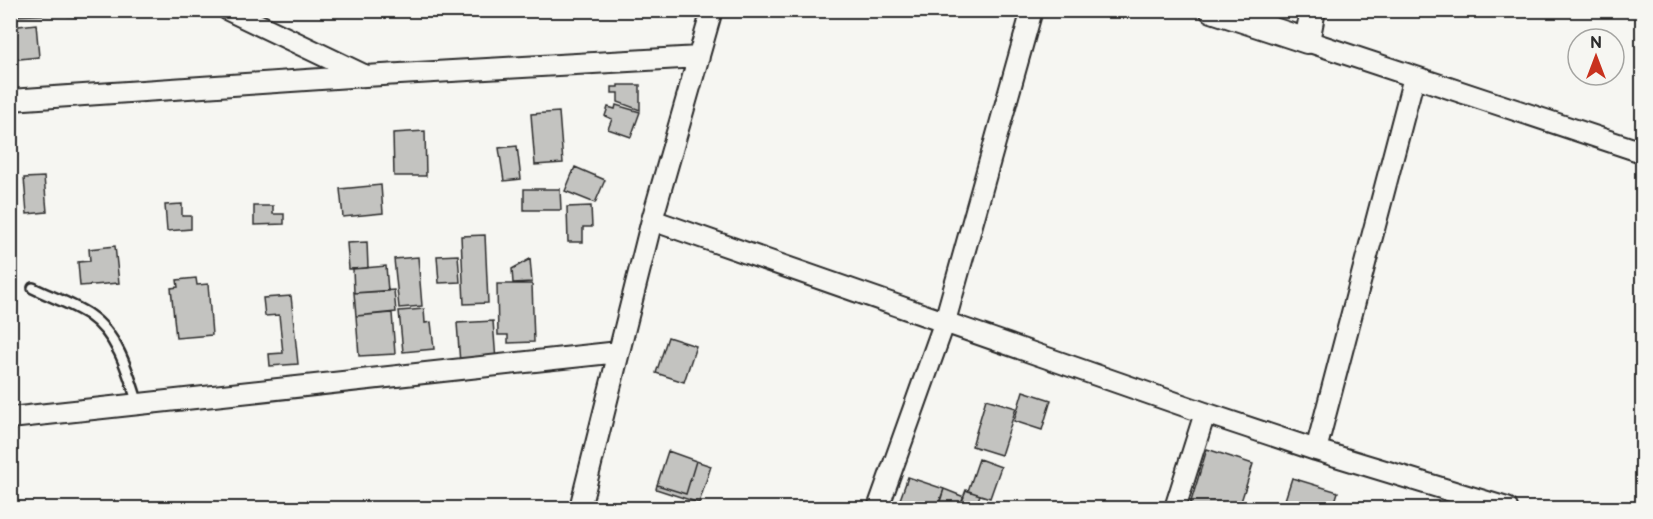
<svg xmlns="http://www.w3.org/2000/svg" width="1653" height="519" viewBox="0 0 1653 519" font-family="'Balsamiq Sans',sans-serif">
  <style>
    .building { fill: #c3c3c0; stroke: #2b2b2b; stroke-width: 1.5 }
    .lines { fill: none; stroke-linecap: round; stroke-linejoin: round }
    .service-casing { stroke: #2b2b2b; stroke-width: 14 }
    .minor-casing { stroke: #2b2b2b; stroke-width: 24 }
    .tertiary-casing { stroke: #2b2b2b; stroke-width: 28 }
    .service { stroke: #f6f6f2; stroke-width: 9 }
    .minor { stroke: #f6f6f2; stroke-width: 20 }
    .tertiary { stroke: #f6f6f2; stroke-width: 24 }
  </style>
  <rect width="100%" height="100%" fill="#f6f6f2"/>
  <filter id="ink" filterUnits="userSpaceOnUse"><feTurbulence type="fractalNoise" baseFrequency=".0167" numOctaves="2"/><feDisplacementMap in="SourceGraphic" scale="12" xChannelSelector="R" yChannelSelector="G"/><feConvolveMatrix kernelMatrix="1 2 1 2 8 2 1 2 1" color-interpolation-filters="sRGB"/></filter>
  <g filter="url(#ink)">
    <!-- building -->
    <path class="building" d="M10,10H62L63,14L10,16Z
      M69,10H82V17L68,16Z
      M36,24L39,57L10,60V27Z
      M618,85H640V110L618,102V93H612V87H618Z
      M616,105L640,112L631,137L608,129L612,119L605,116L608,107L615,109Z
      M559,112L563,163L535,165L531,114Z
      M425,131L426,176H394L393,133Z
      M517,146L521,179L504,181L499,148Z
      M575,167L605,180L595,203L565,191Z
      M44,177L47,212L27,214L24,178Z
      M381,185L383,213L343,217L340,189Z
      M524,189H560L561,210H524Z
      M182,204V216H191V229L167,231L165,205Z
      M254,206H273V214H284V224L254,225Z
      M591,206L592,227H583V242H568L567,207Z
      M485,235L488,303L464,304L461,236Z
      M367,242L368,268L349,269L347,243Z
      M115,246L119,283L80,286L78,262L90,261L89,249Z
      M458,255L460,282L439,283L437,256Z
      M418,257L422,306L399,308L394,259Z
      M530,259L532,282L513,283L512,269Z
      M386,266L388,291L354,293L353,269Z
      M196,278L197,285L208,284L212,335L176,338L171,288L178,287L177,280Z
      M497,284H532L534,342L508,343V335H498Z
      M394,290L396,312L356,316L354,293Z
      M291,296L298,364L270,366L269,354L283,353L279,315L265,316L263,298Z
      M424,309L425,323L431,322L434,349L403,352L399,311Z
      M392,313L395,354L359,356L356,316Z
      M493,321L496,361L460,363L457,323Z
      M668,337L696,346L684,382L656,373Z
      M1023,391L1051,400L1042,430L1014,421Z
      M986,399L1016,408L1001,455L972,446Z
      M1207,449L1253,464L1239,508H1189Z
      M668,451L696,461L686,494L657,485Z
      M979,459L1001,467L990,498L968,491Z
      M696,461L711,466L699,503L656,489L657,485L686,494Z
      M908,477L944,489L938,508H897Z
      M1292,478L1338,492L1333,508H1303L1284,503Z
      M944,489L964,497L959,508H937Z
      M966,490L980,495L975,508H959Z
      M1284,503L1303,508H1283Z"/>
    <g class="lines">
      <defs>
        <path id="service" d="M33,288C51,297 73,304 89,315C118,335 128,372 138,404"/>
        <path id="minor" d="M228,10L364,75
          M1307,41L1642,152
          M10,100L365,76L699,57
          M652,220L1205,413L1316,450L1507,508
          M10,418L619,352
          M1316,450L1414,77
          M580,508L652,220L712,10
          M878,508L945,321L1032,10
          M1175,508L1205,413"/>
        <path id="tertiary" d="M1212,10L1307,41L1313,10"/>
      </defs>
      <!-- service casing -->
      <use href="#service" class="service-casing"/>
      <!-- minor casing -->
      <use href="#minor" class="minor-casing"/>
      <!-- tertiary casing -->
      <use href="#tertiary" class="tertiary-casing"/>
      <!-- service -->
      <use href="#service" class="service"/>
      <!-- minor -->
      <use href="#minor" class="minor"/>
      <!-- tertiary -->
      <use href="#tertiary" class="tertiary"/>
    </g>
  </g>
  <!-- margin -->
  <rect width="1653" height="519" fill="none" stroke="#f6f6f2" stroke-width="36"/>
  <rect x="18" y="18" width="1617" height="483" fill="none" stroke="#2b2b2b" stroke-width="2" filter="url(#ink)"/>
  <!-- north arrow -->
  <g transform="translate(1596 57)"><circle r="28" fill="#f6f6f2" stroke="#a5a5a2" stroke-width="1.5"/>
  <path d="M0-4.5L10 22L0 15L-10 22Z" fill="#c8321e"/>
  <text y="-9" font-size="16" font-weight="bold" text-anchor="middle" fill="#2b2b2b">N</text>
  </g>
</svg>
